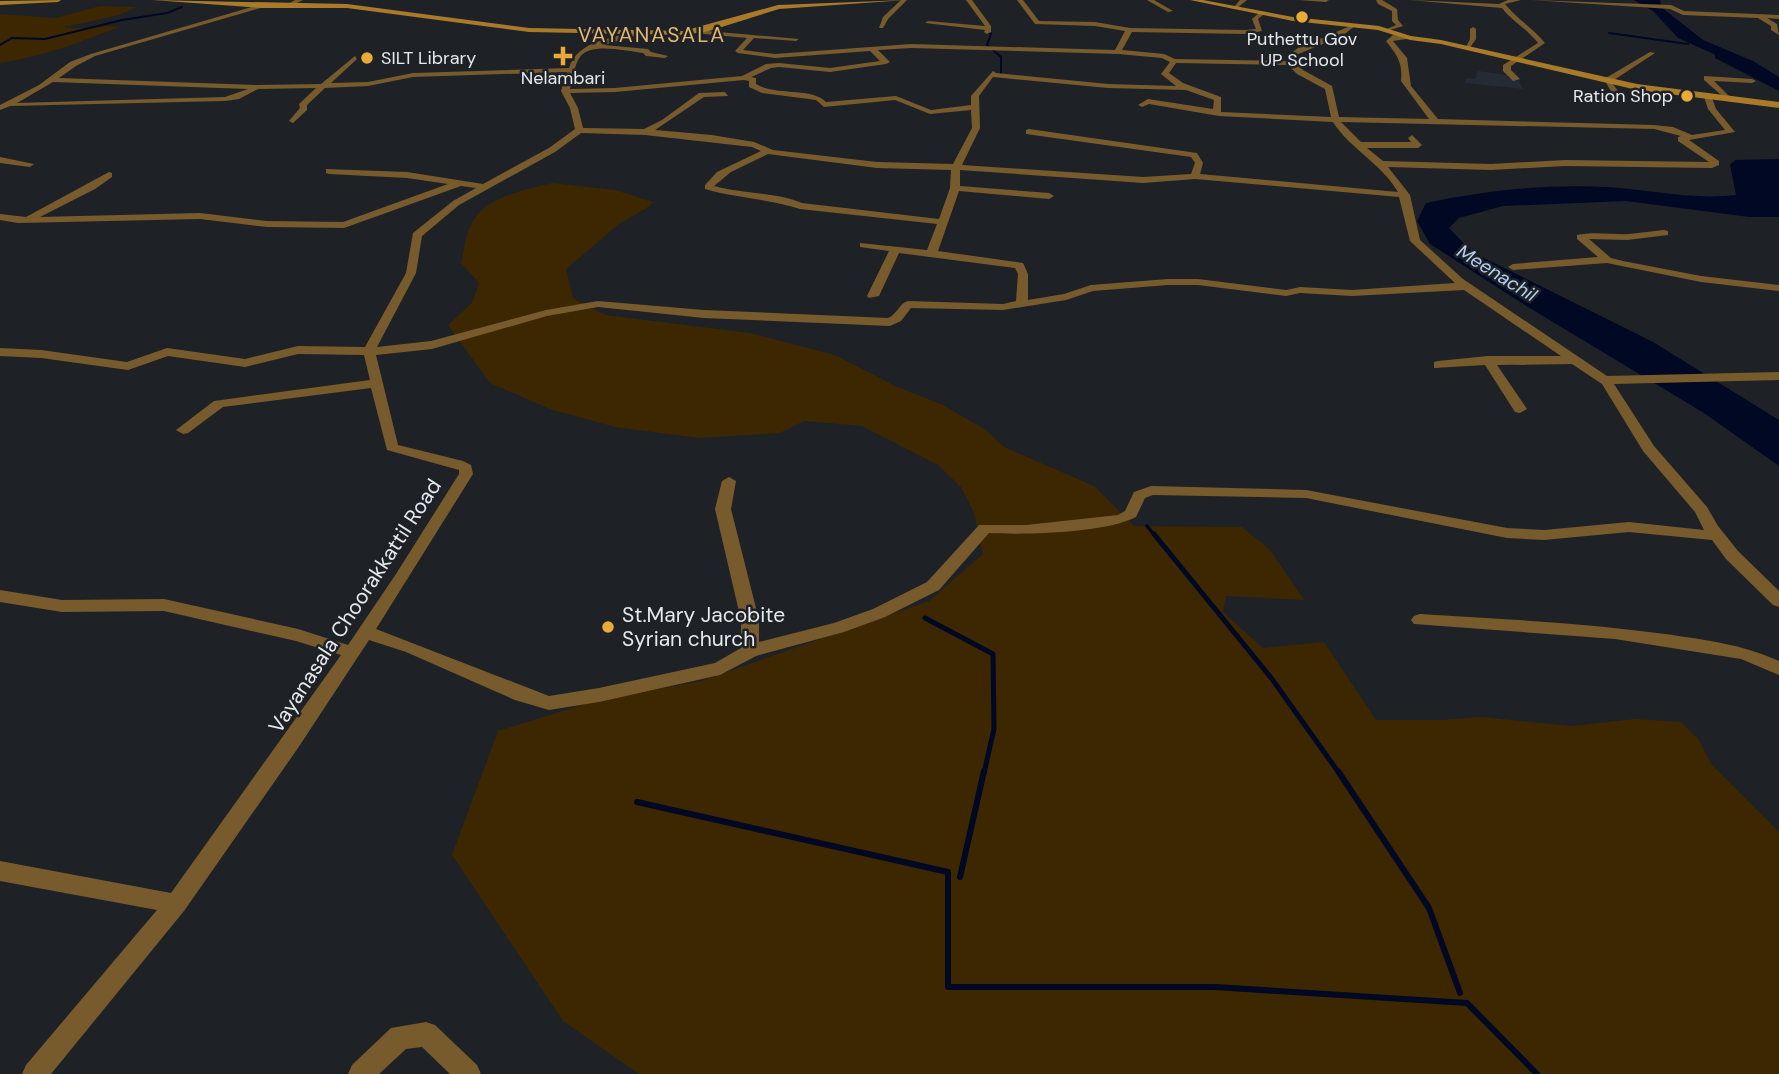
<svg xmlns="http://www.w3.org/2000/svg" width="1779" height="1074" viewBox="0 0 1779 1074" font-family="'DM Sans',sans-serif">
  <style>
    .built { fill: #242b35 }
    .green { fill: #3c2700 }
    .water { fill: #000823 }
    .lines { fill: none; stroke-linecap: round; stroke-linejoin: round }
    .stream-far3 { stroke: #000823; stroke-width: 2 }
    .stream-far2 { stroke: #000823; stroke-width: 3.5 }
    .stream-far1 { stroke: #000823; stroke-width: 5 }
    .stream { stroke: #000823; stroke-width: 6 }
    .river { fill: #000823; fill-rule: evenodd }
    .minor { fill: #785b2c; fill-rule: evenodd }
    .secondary { fill: #a97b28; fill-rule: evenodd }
    .poi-dot { fill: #e9ab38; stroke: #1e2227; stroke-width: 2.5 }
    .labels { text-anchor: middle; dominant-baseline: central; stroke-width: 5; stroke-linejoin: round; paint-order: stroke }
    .far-poi-label { font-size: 18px; fill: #e6e9ed; stroke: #1e2227 }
    .far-water-label { font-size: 19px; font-style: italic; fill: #b6cff0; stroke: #1e2227 }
    .far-quarter-label { font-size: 21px; letter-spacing: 2px; fill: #e2b873; stroke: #1e2227 }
    .street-label { font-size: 21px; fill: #e6e9ed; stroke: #1e2227 }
    .poi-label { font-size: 21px; fill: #e6e9ed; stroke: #1e2227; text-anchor: start }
  </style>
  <rect width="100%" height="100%" fill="#1e2227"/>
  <!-- built -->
  <path class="built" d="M1478,71L1507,75V78L1519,81L1523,89L1465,83L1466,78L1475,79Z"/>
  <!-- green -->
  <path class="green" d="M100,6L136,7L119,15L64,27C82,31 101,24 119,27C80,42 42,57 0,63V14L56,18Z
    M552,183L615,190L653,202L648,207L619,224L566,269L573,298L605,315L750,333L835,355L897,387L941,404L986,430L1004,447L1094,486L1134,526L1242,527L1270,550L1304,600L1226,596L1223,612L1263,648L1324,642L1376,720H1442L1482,717L1572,726L1635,719L1681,722L1699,740L1711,764L1779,832V1074H639L563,1021L452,855L498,731L592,702L701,681L929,601L983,554L974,513L961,487L938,465L862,426L804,421L780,433L699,438L615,427L550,409L490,383L448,325L472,303L479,283L461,263C464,251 465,236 471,225C483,197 524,190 552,183Z"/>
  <!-- water -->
  <path class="water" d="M1634,0H1660L1661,7L1703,40L1753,61L1779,77V90L1743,67L1678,38L1653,11Z
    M1779,159V217H1749L1626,201L1503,206L1459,218L1449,228L1472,252L1653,342L1779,420V466L1704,413L1528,307L1430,244L1417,221L1426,203C1485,190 1547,184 1607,187C1651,190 1692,200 1736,195L1730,165L1735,160Z"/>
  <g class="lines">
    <!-- stream-far3 -->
    <path class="stream-far3" d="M986,31L991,34L987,45L1001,57V76
      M1609,33L1688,44
      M0,45L12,38L45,39L122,20L167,13L182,7"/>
    <!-- stream-far2 -->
    <path class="stream-far2" d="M1147,526L1155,536"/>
    <!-- stream-far1 -->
    <path class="stream-far1" d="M1154,534L1272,679L1339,773
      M925,618L993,654L994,729L984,773"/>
    <!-- stream -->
    <path class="stream" d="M1338,771L1429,908L1460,993
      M637,802L948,872V987H1215L1467,1003L1537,1074
      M960,877L984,771"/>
    <!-- river -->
    <path class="river" d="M1715,54H1723L1779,82V91L1715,58Z"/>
    <!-- minor -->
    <path class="minor" d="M295,0H303L289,7L284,6Z
      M901,0H907L888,19L883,28H879L883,17Z
      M966,0H972L991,26V32L987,34L984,32L985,30L925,23L928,21L985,26Z
      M1017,0H1023L1039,21L1095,22L1130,28L1246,30L1256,29L1252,19L1259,13L1264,14L1258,19L1262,31L1246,34L1132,32L1122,50L1164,54L1175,59L1287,61L1291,53L1298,48L1355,24V26L1342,36L1296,55L1294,62L1303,70L1332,86L1339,117L1429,119L1401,81C1403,63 1397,55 1386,41L1393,35L1413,38L1393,41L1407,58L1411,86L1438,119L1654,125L1673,127L1692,135L1725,130L1708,109L1704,97L1711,95L1716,109L1735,132L1689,140L1719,161V165L1712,168L1565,166L1491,170L1388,167L1410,195L1420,240L1463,279L1607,376L1779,372V380L1614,384L1654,446L1707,507L1718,526L1738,551L1779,591V607L1773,605L1726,559L1712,540L1629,532L1544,540L1507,538L1306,498L1153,495L1145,498L1136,517C1106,533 1025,535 989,533L939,590L885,617L844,632L756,656L720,675L599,702L549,710L515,700L406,652L369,640L298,748L184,911L51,1074H22L26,1065L157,910L0,881V861L171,893L341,655L296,641L164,611L62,612L0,602V590L62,600L164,599L298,629L348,645L396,574L459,474V470L387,450L371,388L223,407L188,433L183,434L176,430L214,401L370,380L364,355L298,354L245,367L168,356L128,370L41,358L0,356V348L41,350L127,362L167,348L245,359L298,346L365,347L406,273L413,233L453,201L476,188L461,186L344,228L267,227L200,219L18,223L0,220V214L26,217L109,172L112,173V177L95,189L40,217L200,213L267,221L343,222L448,184L407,178L329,174L326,173V169L407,172L483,184L549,148L575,129L570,108L561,91L567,72L413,77L368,86L325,88L307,105V110L293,123L289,121L300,108L299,104L316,88L258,89L239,99L225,101L10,106L0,110V105L39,85L70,62L91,54L262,4L264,7L95,56L76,66L59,78L257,85L321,84L355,56L357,59L331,83L368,82L413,73L569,68C578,40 613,38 639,31L641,34L604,45L648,49L651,52L668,56L665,58L646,56L643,53C626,51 590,42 580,57C574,65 573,79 570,89L615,88L742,76L766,64L779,63L830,68L880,61L870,51L775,58L738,53L735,51L747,38L694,33L696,30L799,39L796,41L754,38L743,50L775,54L911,44L1115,50L1125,31L1095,26L1035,24ZM911,48L1118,54L1162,58L1170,62L1161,74L1176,86L1108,84L996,73L993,71L971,96V105L931,110L896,96L826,102C812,87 775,96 756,84V78L751,77L771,68L779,67L830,72L886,64L890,62L878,50ZM1176,63L1288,65L1297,74L1325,89L1331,117L1221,112V97L1183,83L1169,73ZM993,77L1108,88L1186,90L1214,100L1213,109L1148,99L1138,105L1142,107L1149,104L1219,116L1333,122C1350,149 1381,163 1398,192L1200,174L1203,163L1197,153L1029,129L1026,130V134L1191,157L1195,163L1191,174L1143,177L962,165L980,128L979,96ZM744,80L749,81V87L762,93L816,100L824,107L895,100L930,114L971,110L972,128L953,164L877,162L773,150L754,142L712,135L655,130L704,97L728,96L725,92L699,93L662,120L644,129L583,128L578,108L570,93L615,92ZM53,82L248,89L225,97L17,103ZM1341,122L1654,129L1681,136L1678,137V141L1709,162L1565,160L1491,164L1383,161L1367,148H1418L1422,145L1412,135L1408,138L1411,142H1361ZM581,133L645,135L752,147L761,151L717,172L705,185V189C736,198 769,199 800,209L937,224L927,250L860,243V247L889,251L867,296L869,298L879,296L899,253L1015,268L1018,274L1016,301L1003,304L908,301C899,303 897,315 888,318L704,310L598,301L546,310L431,341L377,347L416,273L422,236L459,205L555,152ZM768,154L877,168L951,170L950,188L939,219L802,203C775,192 743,194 714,186L731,172ZM960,170L1143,183L1195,179L1399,197L1410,241L1455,283L1352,290L1300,287L1286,290L1198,279H1168L1091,285L1064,294L1028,300V274L1023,263L938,251L959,191L1049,199L1054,196L1049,193L960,186ZM1168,285H1198L1286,296L1300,293L1352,296L1464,290L1561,356H1488L1438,361L1434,362V368L1485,365L1515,412L1520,413L1527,409L1497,365L1572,364L1602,384L1643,451L1695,512L1704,530L1629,522L1544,530L1507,528L1306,490L1151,486L1134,492L1125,511L1118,515L1026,525H979L927,582L873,609L834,623L759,642V620L731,509L736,481L729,477L722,481L715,509L741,620V648L715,663L599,688L549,696L376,629L473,474L471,465L463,461L398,445L376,355L432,349L547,316L598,307L704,318L890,326L901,321L911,308L1003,310L1066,300L1093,291Z
      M1147,0H1154L1173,11L1168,12Z
      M1240,0H1247L1236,9H1232Z
      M1299,0H1329L1326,2Z
      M1376,0H1382L1397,9L1398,20L1403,26L1387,31V29L1396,25L1392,21V11L1378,4Z
      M1409,0L1499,4L1508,0H1521L1505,4C1517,19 1533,28 1545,43L1511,66V70L1520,79L1513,81L1503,71V65L1538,43C1527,29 1512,21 1502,8Z
      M1531,0L1671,5L1684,11L1779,15V19L1767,18L1777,24L1779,35L1771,30V26L1758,18L1683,15L1670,9Z
      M1473,27L1476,29V39L1469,49H1465L1470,39V29Z
      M1650,52L1655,53L1611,82L1620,93L1613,95L1604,79Z
      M1704,76L1752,79L1756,81L1752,83L1714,81L1732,99L1728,101L1704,80Z
      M0,157L34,164L30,167L0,163Z
      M1664,230L1668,231V235L1627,240L1589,239L1611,258L1623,261L1701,276L1779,285V291L1701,282L1607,263L1513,270L1508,267L1513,264L1598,257L1577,239V235C1595,231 1612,235 1629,234C1641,233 1652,231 1664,230Z
      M1420,614C1502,619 1584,623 1665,634C1705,640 1742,644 1779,661V675L1741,659L1615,639L1414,624L1411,620L1414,616Z
      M426,1022L435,1025L477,1065L481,1074H450L422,1047L406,1049L379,1074H348L352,1065L391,1028Z"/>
    <!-- secondary -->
    <path class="secondary" d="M61,0L58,2L0,5V1Z
      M152,0L347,4L529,28L683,31L778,5L906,0L779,9L709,31L683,35L529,32L347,8H262Z
      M1190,0H1203L1293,17L1379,26L1411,36L1441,40L1637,84L1779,102V108L1637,90L1441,44L1410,40L1378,30L1293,21Z"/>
  </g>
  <!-- markers -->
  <g class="poi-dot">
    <circle cx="1302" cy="17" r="7"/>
    <path d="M559.5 45.5h7v7h7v7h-7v7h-7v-7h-7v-7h7z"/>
    <circle cx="367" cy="58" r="7"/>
    <circle cx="1687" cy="96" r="7"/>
    <circle cx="608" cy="627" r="7"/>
  </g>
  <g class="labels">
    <!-- far-poi labels -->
    <g class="far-poi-label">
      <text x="1302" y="39">Puthettu Gov<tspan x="1302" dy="21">UP School</tspan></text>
      <text x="381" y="58" text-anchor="start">SILT Library</text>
      <text x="563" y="78">Nelambari</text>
      <text x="1673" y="96" text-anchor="end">Ration Shop</text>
    </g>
    <!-- far-water labels -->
    <g class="far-water-label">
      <text transform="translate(1497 273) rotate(32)">Meenachil</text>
    </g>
    <!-- far-quarter labels -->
    <g class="far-quarter-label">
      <text x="652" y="35">VAYANASALA</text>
    </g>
    <!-- street labels -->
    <g class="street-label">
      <text transform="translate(355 606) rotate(-57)">Vayanasala Choorakkattil Road</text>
    </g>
    <!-- poi labels -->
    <g class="poi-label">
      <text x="622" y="615">St.Mary Jacobite<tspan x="622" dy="24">Syrian church</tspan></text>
    </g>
  </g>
</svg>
